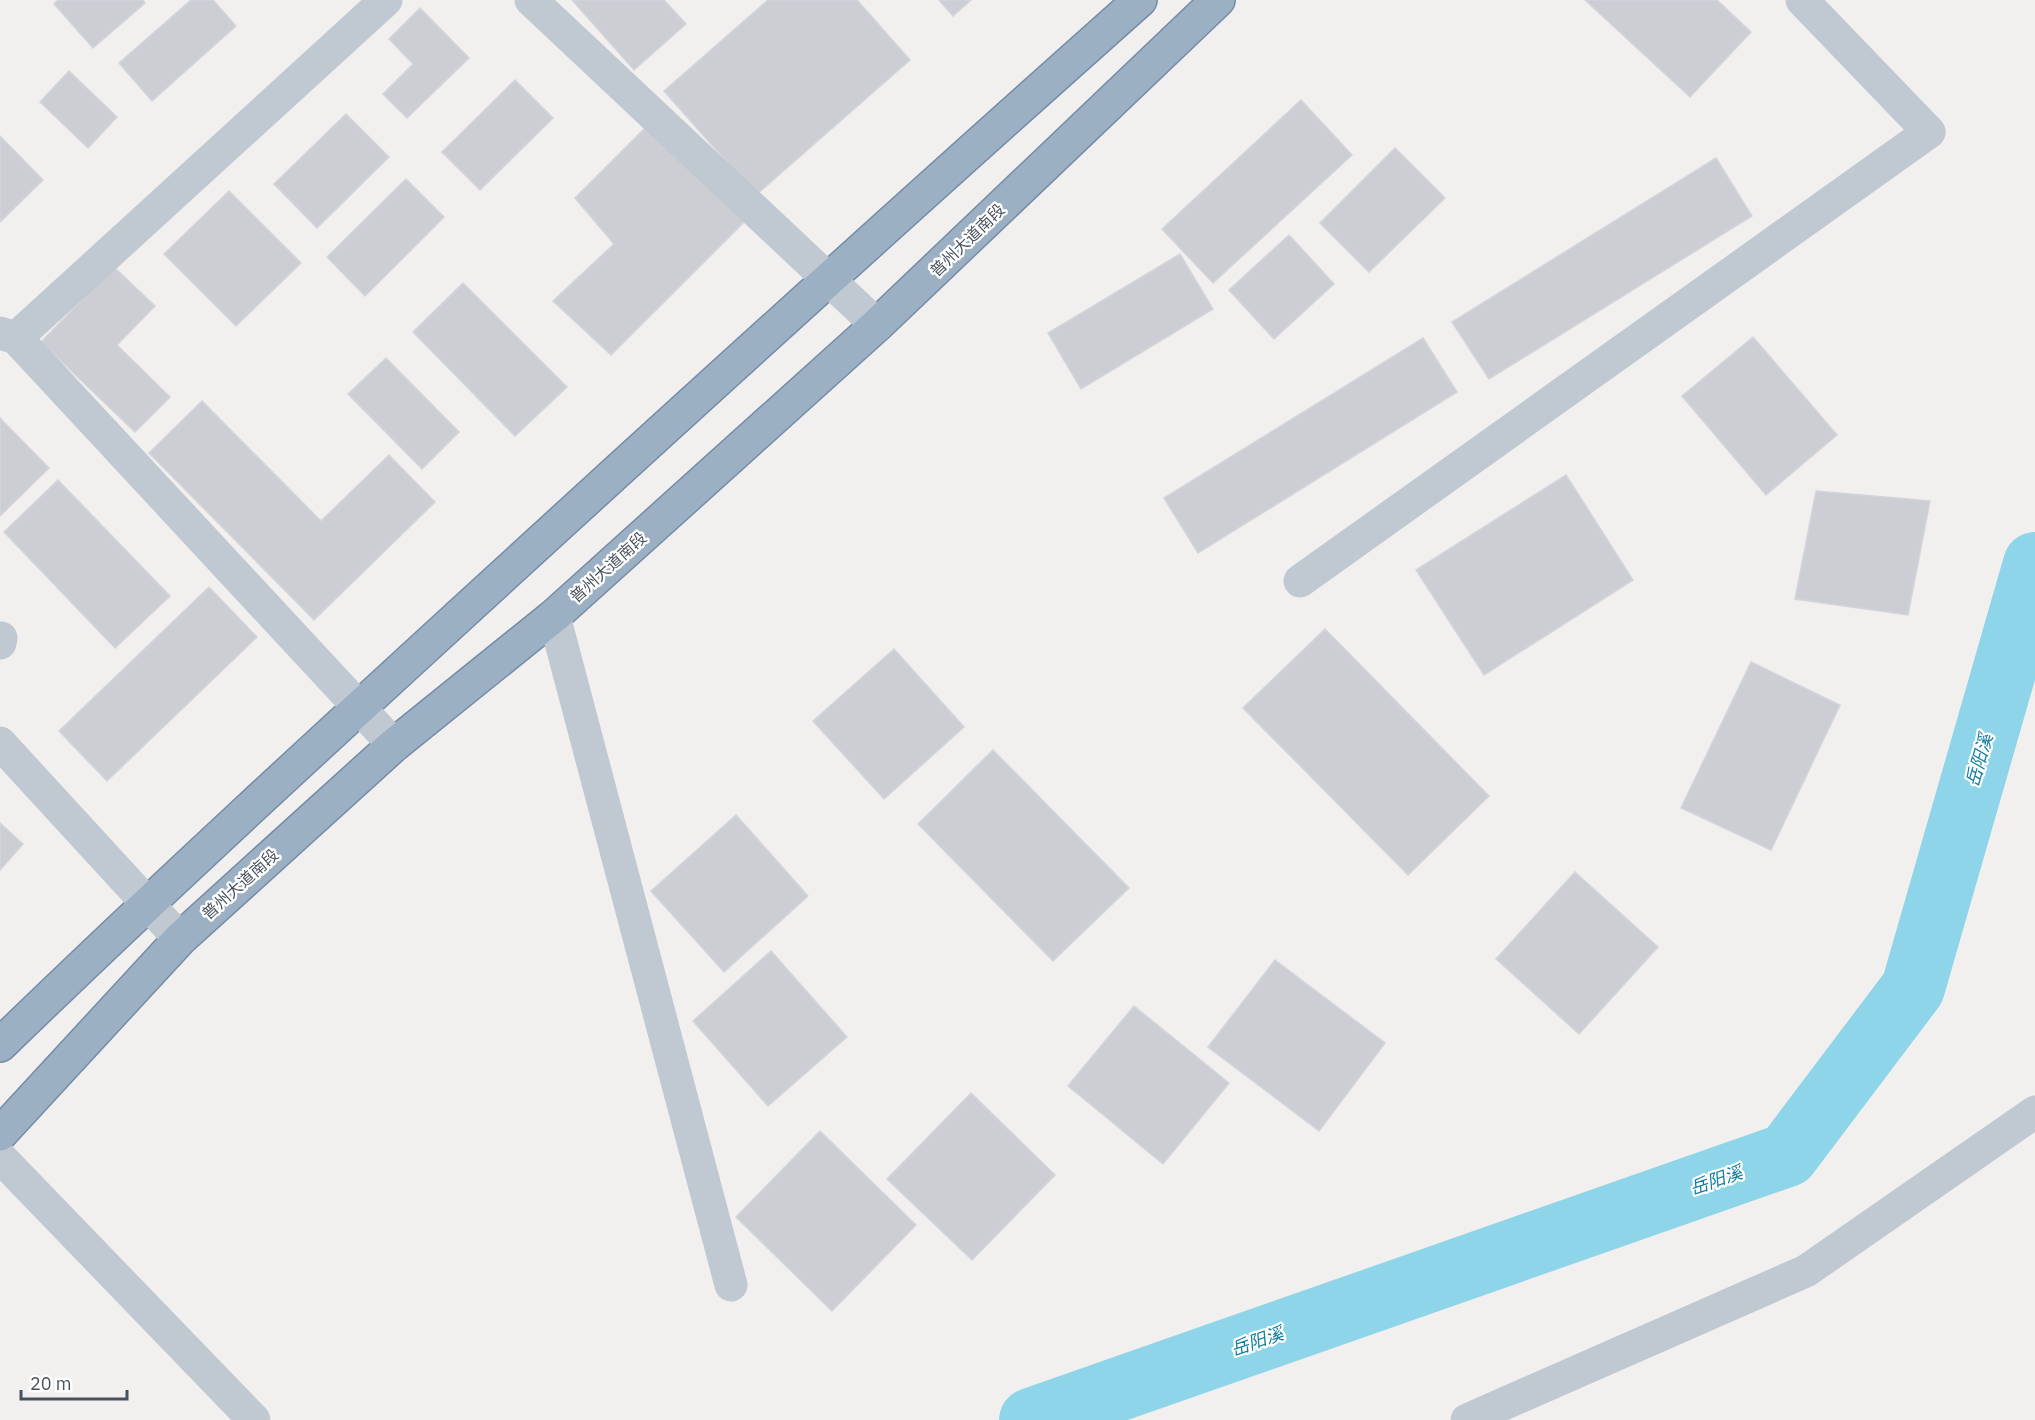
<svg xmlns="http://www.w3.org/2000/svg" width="2035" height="1420" viewBox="0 0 2035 1420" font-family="'IBM Plex Sans','Noto Sans SC',sans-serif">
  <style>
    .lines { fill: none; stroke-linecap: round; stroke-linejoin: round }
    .river { stroke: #8ed5e9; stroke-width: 64 }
    .building { fill: #ccced4; stroke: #d3d5db; stroke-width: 1.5 }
    .trunk-casing { stroke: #748ca8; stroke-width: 36 }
    .minor { stroke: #c0c9d1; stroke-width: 33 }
    .tertiary { stroke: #c0c9d1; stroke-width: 33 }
    .trunk { stroke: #9cb0c4; stroke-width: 33 }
    .labels { text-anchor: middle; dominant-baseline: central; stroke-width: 4.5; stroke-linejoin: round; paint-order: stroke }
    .street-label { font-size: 16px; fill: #48525c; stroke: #fff }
    .water-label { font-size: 18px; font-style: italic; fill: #117e9f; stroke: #fff }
  </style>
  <rect width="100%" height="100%" fill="#f2efef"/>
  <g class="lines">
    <!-- river -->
    <path class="river" d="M1031,1420L1787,1155L1913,988L2035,564"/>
  </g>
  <!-- building -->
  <path class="building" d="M58,0H143L145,3L93,48L54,4Z
    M191,0H213L236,26L152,101L119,63Z
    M572,0H664L686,24L634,70Z
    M768,0H857L910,60L756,195L664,91Z
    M939,0H971L953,16Z
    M1585,0H1717L1751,32L1690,97Z
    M420,8L469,58L407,118L383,94L413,64L389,39Z
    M69,71L117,117L88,148L40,102Z
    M515,80L553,118L480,190L442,152Z
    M1301,100L1352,155L1213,283L1162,229Z
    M346,114L389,157L317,228L274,184Z
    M652,121L748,218L611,355L553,301L614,244L575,198Z
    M0,136L43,180L0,222Z
    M1395,148L1445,198L1369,272L1320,223Z
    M1716,158L1752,216L1489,379L1452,322Z
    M406,179L444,217L365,296L327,257Z
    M229,191L301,263L236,326L164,254Z
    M1289,235L1334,284L1274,339L1229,290Z
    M1180,254L1213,309L1081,389L1048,333Z
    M114,267L155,306L117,345L170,397L135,432L41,342Z
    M463,283L567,387L515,436L413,332Z
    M1753,337L1837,435L1766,495L1682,396Z
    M1423,338L1457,392L1198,553L1164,498Z
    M386,358L459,432L422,469L348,394Z
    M202,401L321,521L389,455L435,502L314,620L149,453Z
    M0,418L49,468L0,516Z
    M1566,475L1633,580L1484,675L1416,570Z
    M58,480L170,596L115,648L4,532Z
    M1816,491L1930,501L1908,615L1795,599Z
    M209,587L257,637L107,781L59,731Z
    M1325,629L1489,796L1408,875L1243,708Z
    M894,649L964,727L884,799L813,721Z
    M1751,662L1840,705L1771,850L1681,808Z
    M993,750L1129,888L1053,961L918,824Z
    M736,815L808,896L724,972L651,891Z
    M0,823L23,844L0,870Z
    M1575,872L1658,947L1579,1034L1496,959Z
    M771,951L847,1037L768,1106L693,1021Z
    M1275,960L1385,1043L1319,1131L1208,1047Z
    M1134,1006L1229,1083L1163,1164L1068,1086Z
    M971,1093L1055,1175L972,1260L887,1179Z
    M820,1131L916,1225L832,1311L736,1217Z"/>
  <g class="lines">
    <defs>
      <path id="trunk" d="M0,1045C162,888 328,736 494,584C708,388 923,193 1140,0
        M0,1134L180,939L394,745L554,616L877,325L1218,0"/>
    </defs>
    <!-- trunk casing -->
    <use href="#trunk" class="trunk-casing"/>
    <!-- minor -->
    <path class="minor" d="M531,0L877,325
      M0,333L16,338L394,745
      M16,338L386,0
      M1300,581L1929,132
      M554,616L731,1285
      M0,643L1,638
      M0,743L180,939
      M1467,1420L1806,1271L2035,1112"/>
    <!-- tertiary -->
    <path class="tertiary" d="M1802,0L1929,132
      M0,1157L254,1420"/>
    <!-- trunk -->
    <use href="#trunk" class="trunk"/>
  </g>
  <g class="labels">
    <!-- street labels -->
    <g class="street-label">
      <text transform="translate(967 240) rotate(-44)">普州大道南段</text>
      <text transform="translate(608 567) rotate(-42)">普州大道南段</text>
      <text transform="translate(240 884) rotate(-42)">普州大道南段</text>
    </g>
    <!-- water labels -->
    <g class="water-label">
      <text transform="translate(1979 760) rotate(-74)">岳阳溪</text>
      <text transform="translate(1716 1180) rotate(-19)">岳阳溪</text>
      <text transform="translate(1257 1341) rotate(-19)">岳阳溪</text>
    </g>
  </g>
  <!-- scale -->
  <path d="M21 1390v9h106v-9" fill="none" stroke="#48525c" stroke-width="3"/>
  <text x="30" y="1390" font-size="18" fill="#48525c" stroke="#ffffff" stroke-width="4.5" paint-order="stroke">20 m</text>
</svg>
